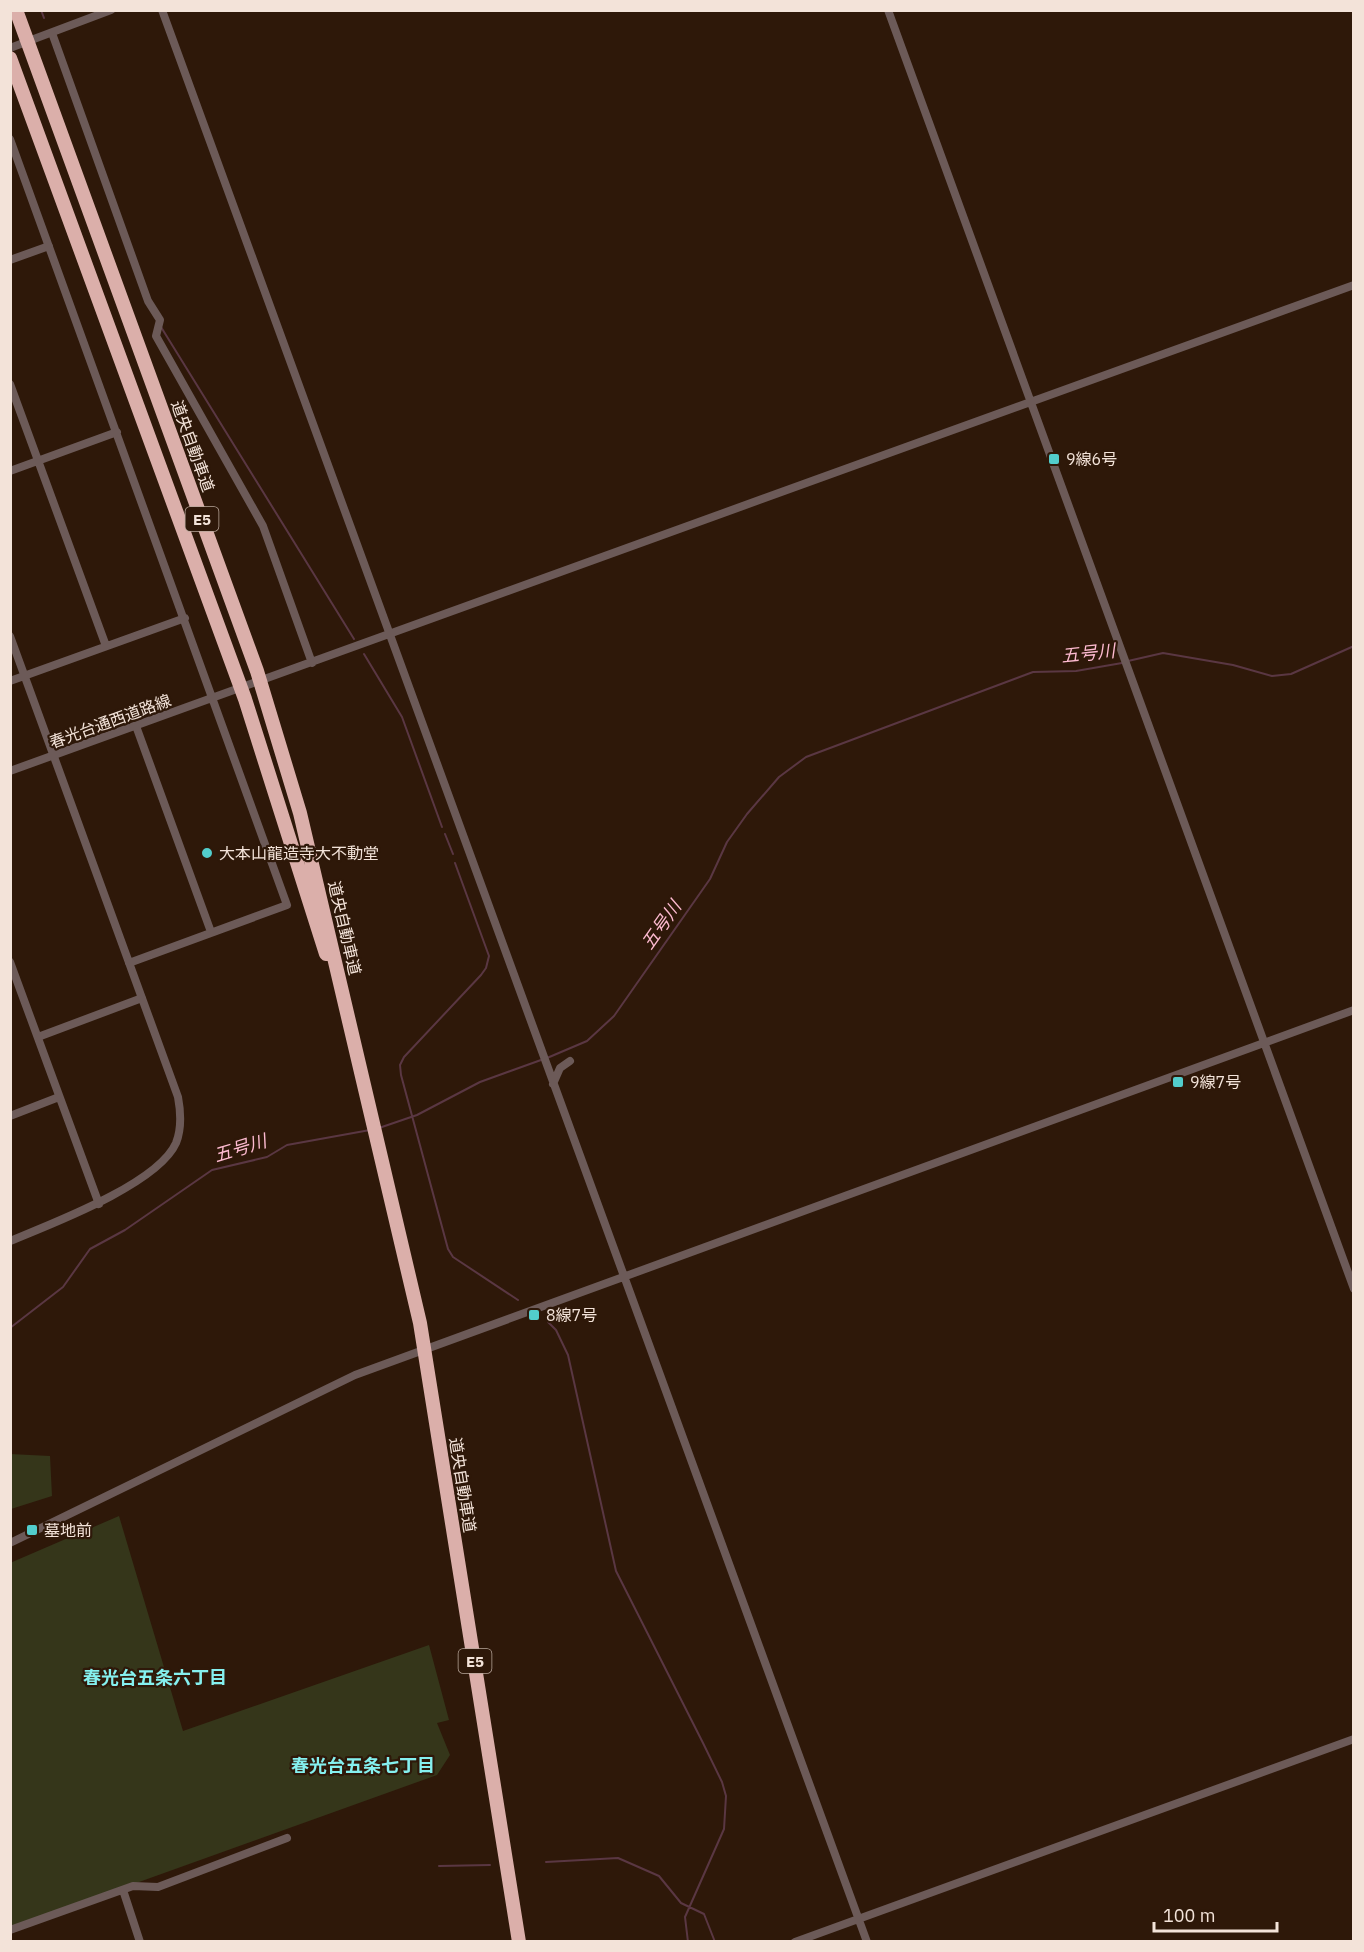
<svg xmlns="http://www.w3.org/2000/svg" width="1364" height="1952" viewBox="0 0 1364 1952" font-family="'IBM Plex Sans','Noto Sans JP',sans-serif">
  <style>
    .green { fill: #35361a }
    .lines { fill: none; stroke-linecap: round; stroke-linejoin: round }
    .stream { stroke: #5a3743; stroke-width: 2 }
    .minor { stroke: #6c5a58; stroke-width: 8 }
    .motorway { stroke: #dbafaa; stroke-width: 14 }
    .poi-dot { fill: #52cdcc; stroke: #2e1809; stroke-width: 2 }
    .labels { text-anchor: middle; dominant-baseline: central; stroke-width: 4.5; stroke-linejoin: round; paint-order: stroke }
    .shield { fill: #2e1809; stroke: #b8a69b; stroke-width: 1.5 }
    .shield-label { font-size: 15px; font-weight: bold; fill: #f3e3d9 }
    .street-label { font-size: 16px; fill: #f3e3d9; stroke: #2e1809 }
    .poi-label { font-size: 16px; fill: #f3e3d9; stroke: #2e1809; text-anchor: start }
    .water-label { font-size: 18px; font-style: italic; fill: #fdbad0; stroke: #2e1809 }
    .neighbourhood-label { font-size: 18px; font-weight: bold; fill: #85f0ef; stroke: #2e1809 }
  </style>
  <rect width="100%" height="100%" fill="#2e1809"/>
  <!-- green -->
  <path class="green" d="M10,1454L50,1456L52,1496L11,1509Z
    M119,1516L183,1731L429,1645L449,1720L437,1723L450,1755L437,1775L11,1928L10,1563Z"/>
  <g class="lines">
    <!-- stream -->
    <path class="stream" d="M41,10L44,18
      M161,327L354,639
      M364,654L402,717L442,827
      M1128,661L1163,653L1233,665L1272,676L1291,674L1354,646
      M445,834L453,854
      M455,863L489,956L486,968L481,975L404,1057L400,1065L401,1075L448,1249L453,1257L518,1300
      M547,1058L587,1041L614,1016L710,879L727,842L747,814L779,777L806,757L1033,672L1076,671L1122,663
      M379,1128L417,1115L480,1082L541,1060
      M548,1322L556,1330L568,1355L616,1571L703,1743L722,1782L726,1796L724,1829L685,1917L688,1942
      M10,1328L63,1287L90,1249L125,1230L212,1170L267,1157L287,1145L370,1130
      M546,1862L618,1858L659,1876L681,1903L704,1914L715,1942
      M439,1866L490,1865"/>
    <!-- minor -->
    <path class="minor" d="M162,10L867,1942
      M888,10L1354,1289
      M52,33L148,301L160,320L156,336L263,526L312,663
      M10,48L111,10
      M10,139L287,905L129,963
      M10,260L49,246
      M10,384L106,646
      M10,471L117,432
      M10,636L178,1097C181,1113 182,1128 176,1143C158,1184 51,1224 10,1241
      M10,681L185,618
      M136,726L211,932
      M10,771L1354,285
      M10,962L99,1204
      M38,1037L142,998
      M553,1084L560,1068L570,1061
      M10,1116L59,1097
      M10,1543L355,1375L1354,1010
      M123,1890L140,1942
      M10,1930L133,1886L158,1887L287,1838
      M795,1942L1354,1739"/>
    <!-- motorway -->
    <path class="motorway" d="M16,10L257,671L300,813L420,1323L519,1942
      M10,58L245,699L326,954"/>
  </g>
  <!-- markers -->
  <g class="poi-dot">
    <rect x="1048" y="453" width="12" height="12" rx="3"/>
    <circle cx="207" cy="853" r="6"/>
    <rect x="1172" y="1076" width="12" height="12" rx="3"/>
    <rect x="528" y="1309" width="12" height="12" rx="3"/>
    <rect x="26" y="1524" width="12" height="12" rx="3"/>
  </g>
  <g class="labels">
    <!-- shield labels -->
    <g class="shield">
      <rect x="185.5" y="507" width="33" height="24" rx="4.5"/>
      <rect x="458.5" y="1649" width="33" height="24" rx="4.5"/>
    </g>
    <g class="shield-label">
      <text x="202" y="519">E5</text>
      <text x="475" y="1661">E5</text>
    </g>
    <!-- street labels -->
    <g class="street-label">
      <text transform="translate(193 446) rotate(70)">道央自動車道</text>
      <text transform="translate(110 721) rotate(-20)">春光台通西道路線</text>
      <text transform="translate(345 928) rotate(77)">道央自動車道</text>
      <text transform="translate(463 1485) rotate(81)">道央自動車道</text>
    </g>
    <!-- poi labels -->
    <g class="poi-label">
      <text x="1066" y="459">9線6号</text>
      <text x="219" y="853">大本山龍造寺大不動堂</text>
      <text x="1190" y="1082">9線7号</text>
      <text x="546" y="1315">8線7号</text>
      <text x="44" y="1530">墓地前</text>
    </g>
    <!-- water labels -->
    <g class="water-label">
      <text transform="translate(1088 653) rotate(-6)">五号川</text>
      <text transform="translate(661 925) rotate(-55)">五号川</text>
      <text transform="translate(240 1148) rotate(-17)">五号川</text>
    </g>
    <!-- neighbourhood labels -->
    <g class="neighbourhood-label">
      <text x="155" y="1677">春光台五条六丁目</text>
      <text x="363" y="1765">春光台五条七丁目</text>
    </g>
  </g>
  <!-- border -->
  <rect width="1364" height="1952" fill="none" stroke="#f3e3d9" stroke-width="24"/>
  <!-- scale -->
  <path d="M1154 1922v9h123v-9" fill="none" stroke="#f3e3d9" stroke-width="3"/>
  <text x="1163" y="1922" font-size="18" fill="#f3e3d9" stroke="#2e1809" stroke-width="4.5" paint-order="stroke">100 m</text>
</svg>
